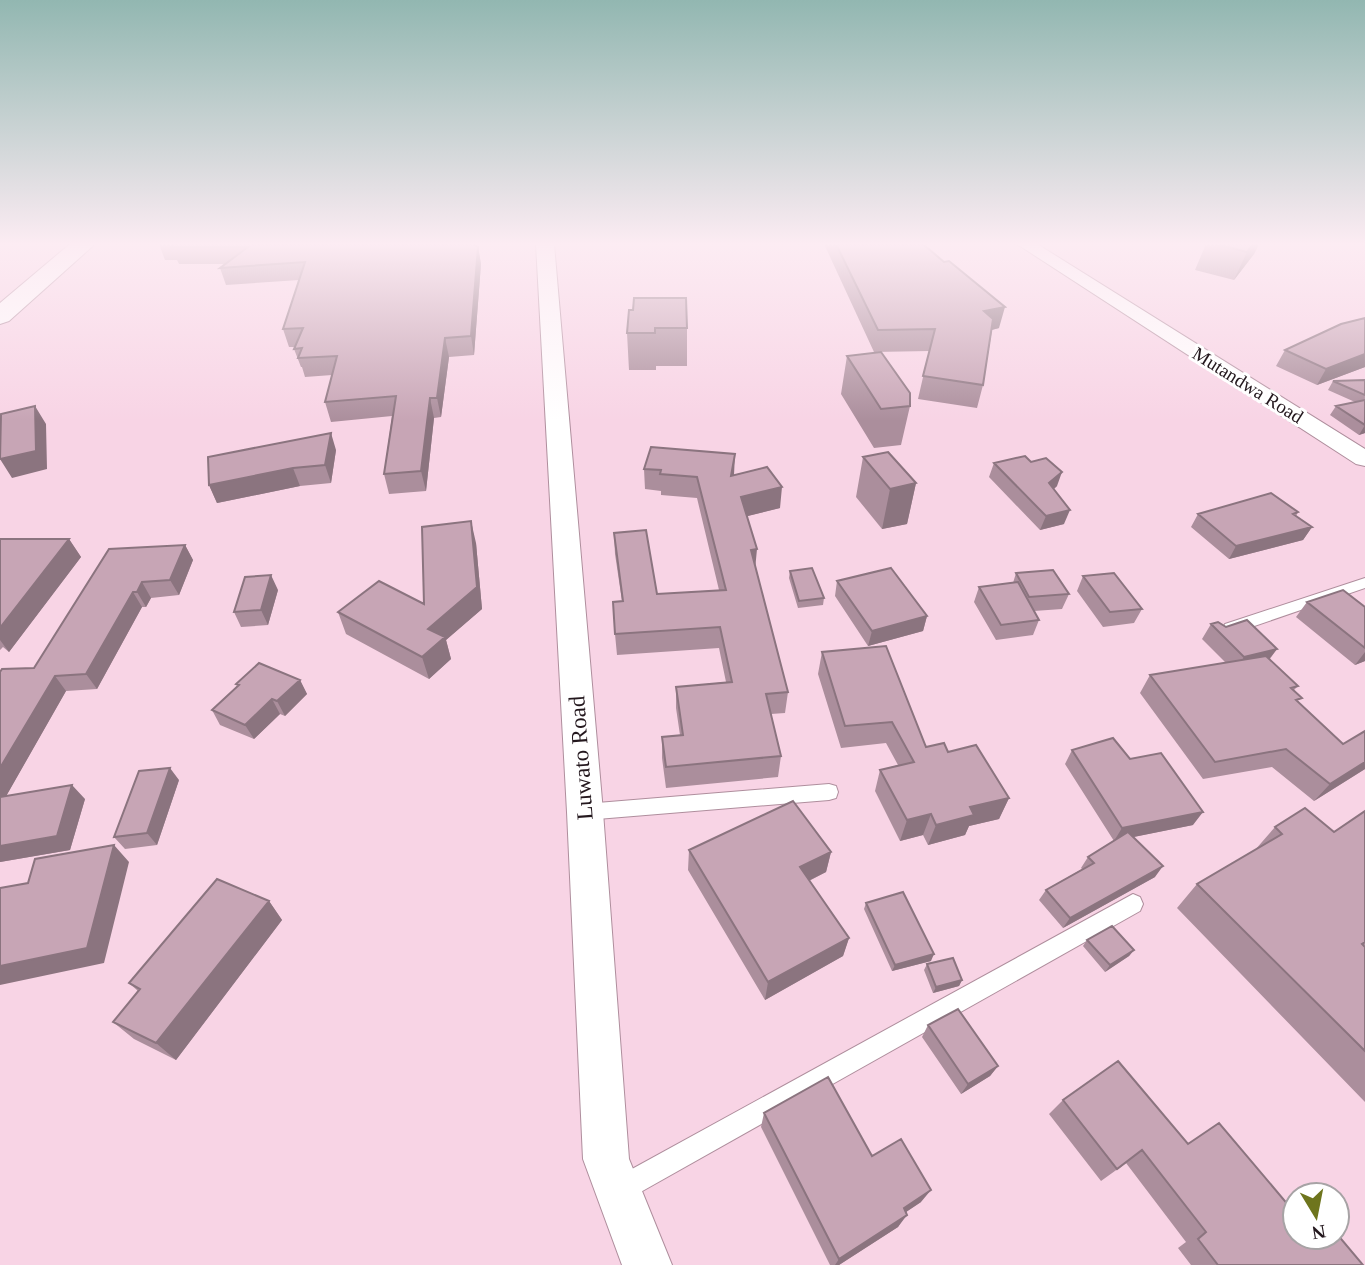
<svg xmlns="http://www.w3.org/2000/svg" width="1365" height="1265" viewBox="0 0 1365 1265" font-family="Georgia,serif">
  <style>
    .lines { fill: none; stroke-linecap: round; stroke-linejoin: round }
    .service-casing { stroke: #af8e9d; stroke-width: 2 }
    .minor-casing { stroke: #af8e9d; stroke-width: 2 }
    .secondary-casing { stroke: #af8e9d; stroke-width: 2 }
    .service { fill: #fff; fill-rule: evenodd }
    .minor { fill: #fff; fill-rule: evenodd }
    .secondary { fill: #fff; fill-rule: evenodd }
    .wall { fill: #ab8e9c }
    .shaded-wall { fill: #8b747f }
    .building { fill: #c7a5b5; stroke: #8b747f; stroke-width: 2 }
    .labels { text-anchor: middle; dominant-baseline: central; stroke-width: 6; stroke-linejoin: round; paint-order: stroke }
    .far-street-label { font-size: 19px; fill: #24181e; stroke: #fff }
    .street-label { font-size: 23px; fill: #24181e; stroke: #fff }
  </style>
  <rect width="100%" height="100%" fill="#f8d4e5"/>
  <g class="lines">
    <defs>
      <path id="service" d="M1365,578V588L1231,634L1223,628L1225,624Z
        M829,784L836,786L838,792L836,798L829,800L585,820L578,818L576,812L578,806L585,804Z
        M1133,894L1140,897L1143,904L1140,911L630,1198L621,1202L612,1198L608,1189L612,1180Z"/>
      <path id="minor" d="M536,244H554L603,812L629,1159L672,1265H622L583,1159L567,812Z
        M1017,244H1037L1365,449V466L1356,464Z"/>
      <path id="secondary" d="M70,244H95L9,321L0,324V303Z"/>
    </defs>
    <!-- service casing -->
    <use href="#service" class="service-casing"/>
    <!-- minor casing -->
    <use href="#minor" class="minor-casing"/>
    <!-- secondary casing -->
    <use href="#secondary" class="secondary-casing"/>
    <!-- service -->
    <use href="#service" class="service"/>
    <!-- minor -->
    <use href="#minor" class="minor"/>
    <!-- secondary -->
    <use href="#secondary" class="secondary"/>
  </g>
  <!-- wall -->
  <path class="wall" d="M159,244H473L478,247L481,264L474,355L449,357L441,417L434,418L426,491L389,494L384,474L392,416L331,422L325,402L332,375L305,377L302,367H301L294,349L295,347H289L283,329L299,280L226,285L220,268L224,264H179L177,260H165Z
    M825,244H923L999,328L992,330L983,385L977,408L918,399L929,351L874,352L825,246Z
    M1206,244H1259L1254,254L1234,280L1195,270Z
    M629,310L687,328V366H656V370H629L627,333Z
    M1365,318V367L1317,385L1276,366L1285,350Z
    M847,356L910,406L901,445L874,448L841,394Z
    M1365,380V433L1359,435L1330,415L1336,406L1355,402L1328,390L1333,381Z
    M336,450L331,483L300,486L217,503L209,485Z
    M863,457L916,483L907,524L882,529L856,497Z
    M994,463L1057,486L1054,489L1064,524L1040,530L989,477Z
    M644,469L734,475L780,508L747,516L755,566L788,692L785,713L771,714L781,756L778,777L666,788L662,758V737L680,735L676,708V687L726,682L719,648L617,655L615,634L622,601L615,554L614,533L657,594L719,590L697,498L661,495V491L645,489Z
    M1298,512L1296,516L1312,527L1303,540L1229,559L1191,527L1198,514Z
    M0,539H69L81,557L9,652L3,647L0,650Z
    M476,543L482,609L446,640L451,659L429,679L346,634L338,612L424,604Z
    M185,545L193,560L179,595L151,598L146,607H142L97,689L66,691L6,796L85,799L70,850L0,862V672L34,668Z
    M790,571L824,598L823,605L798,608L789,578Z
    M1016,573L1069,594L1062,609L1034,611L1039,620L1033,635L996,640L974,602L979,587L1013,583Z
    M1083,576L1142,609L1134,623L1103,627L1077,591Z
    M837,581L927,616L923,631L868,646L835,596Z
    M278,590L268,625L241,627L234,612Z
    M1307,602L1365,607V661L1355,665L1296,617Z
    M1211,624L1277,649L1269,660L1298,686L1294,690L1299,703L1343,744L1365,731V769L1314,801L1272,767L1203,779L1140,693L1150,675L1226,663L1202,639Z
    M822,652L926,747L948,752L1009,798L999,819L969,826L965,835L928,845L923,835L900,841L875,791L880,770L898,765L886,743L841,748L818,674Z
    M300,680L307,694L285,716L280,714L254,739L220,725L212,710L237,686L236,684Z
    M1072,750L1130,759L1193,825L1133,837L1155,877L1063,928L1039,900L1046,890L1082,869L1081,868L1088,857L1114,841L1065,764Z
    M179,780L157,845L125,849L114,837Z
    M1365,811V945L1364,946L1365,947V1102L1177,908L1197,884L1255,850L1275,827L1334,832Z
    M689,850L831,852L826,872L809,881L849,938L843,956L765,1000L688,870Z
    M269,901L282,920L176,1060L134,1039L113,1022L138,991L129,983Z
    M866,903L931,961L892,971L864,909Z
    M1087,940L1134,950L1129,956L1105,972L1083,946Z
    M927,964L962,980L959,986L933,993L924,970Z
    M928,1025L998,1066L990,1076L961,1094L922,1037Z
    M1063,1100L1188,1144L1295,1237L1363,1265H1191L1178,1248L1186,1242L1126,1163L1101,1181L1049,1114Z
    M764,1113L872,1156L921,1202L906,1212L898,1227L839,1265H830L761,1127Z"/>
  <!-- shaded-wall -->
  <path class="shaded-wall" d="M1253,244H1259L1254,254L1234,280L1247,252Z
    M478,247L481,264L474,355L471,336Z
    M1005,307L999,328L979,333L984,311Z
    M445,338L449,357L441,417L437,398Z
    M1365,354V367L1317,385L1326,369Z
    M430,398L434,418L426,491L421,471Z
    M35,406L46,424L47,469L12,478L0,459Z
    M1365,425V433L1359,435Z
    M331,433L336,450L331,483L325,465Z
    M735,454L734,475L731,476Z
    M293,468L300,486L217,503L209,485Z
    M1062,472L1057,486L1044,497L1049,483Z
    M916,483L907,524L882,529L890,489Z
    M782,487L780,508L740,518L741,497Z
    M1070,510L1064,524L1040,530L1046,516Z
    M471,521L476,543L482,609L446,640L451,659L429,679L422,657L428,629Z
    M1312,527L1303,540L1229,559L1236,546Z
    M69,539L81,557L9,652L0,640V628Z
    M185,545L193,560L179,595L170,580Z
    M757,549L755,570L751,550Z
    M271,575L278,590L268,625L261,610Z
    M142,582L151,598L146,607L137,592Z
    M133,592L142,607L97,689L86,674Z
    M927,616L923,631L868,646L872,631Z
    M1277,649L1266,663L1234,672L1244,657Z
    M1365,652V661L1355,665Z
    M55,676L66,691L0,807V768Z
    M300,680L307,694L285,716L277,701Z
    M272,699L280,714L254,739L245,725Z
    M1365,762V769L1314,801L1330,784Z
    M170,768L179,780L157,845L147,833Z
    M72,785L85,799L70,850L0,862V846Z
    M1009,798L999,819L969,826L965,835L928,845L936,825L970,807Z
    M1203,812L1193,825L1114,841L1122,828Z
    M931,814L923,835L900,841L907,820Z
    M114,845L129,862L104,963L0,985V966Z
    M831,852L826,872L796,887L800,867Z
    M1163,866L1155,877L1063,928L1070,918Z
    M269,901L282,920L176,1060L156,1043Z
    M849,938L843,956L765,1000L768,982Z
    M1134,950L1129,956L1105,972L1110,965Z
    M934,954L931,961L892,971L895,965Z
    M962,980L959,986L933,993L936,987Z
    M998,1066L990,1076L961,1094L968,1084Z
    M931,1190L921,1202L894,1220L904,1208Z
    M907,1215L898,1227L839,1265H835L839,1259Z"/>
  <!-- building -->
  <path class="building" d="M174,244H473L478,247L471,336L445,338L437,398H430L421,471L384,474L396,396L325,402L337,356L298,358L302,348L294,349L303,328L283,329L305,262L220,268L248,247H171Z
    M836,244H923L944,262L949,261L1005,307L984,311L993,319L983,385L923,376L935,329L878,330Z
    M1216,244H1253L1247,252Z
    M634,298H686L687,328H655V333H627L629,310H633Z
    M1365,318V354L1326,369L1285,350L1341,324Z
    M881,352L910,393V406L881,409L847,356Z
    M1365,380V395L1333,381Z
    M1365,400V425L1336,406Z
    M35,406L36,451L0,459L1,414Z
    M331,433L325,465L293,468L209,485L208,457Z
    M651,447L735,454L731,476L767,467L782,487L741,497L757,549L751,550L788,692L766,694L781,756L666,767L662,737L683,735L676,687L732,682L720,627L615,634L613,602L623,601L614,533L646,530L657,594L726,590L697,477L660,474L661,470L644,469Z
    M888,452L916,483L890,489L863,457Z
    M1025,456L1031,462L1046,458L1062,472L1049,483L1070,510L1046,516L994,463Z
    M1271,493L1298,512L1293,514L1312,527L1236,546L1198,514Z
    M471,521L477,587L428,629L445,637L422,657L338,612L379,581L424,604L422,527Z
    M0,539H69L0,628Z
    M185,545L170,580L142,582L137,592H133L86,674L55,676L0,768V672L2,669L34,668L109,549Z
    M812,568L824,598L799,601L790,571Z
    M891,568L927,616L872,631L837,581Z
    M1053,570L1069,594L1029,597L1016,573Z
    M1114,573L1142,609L1110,612L1083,576Z
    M271,575L261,610L234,612L245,577Z
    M1018,582L1039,620L1001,625L979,587Z
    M1343,590L1365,607V648L1307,602Z
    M1247,620L1277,649L1244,657L1211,624L1218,622L1226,627Z
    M886,646L926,747L944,743L948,752L976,745L1009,798L970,807L974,815L936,825L931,814L907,820L880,770L914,762L892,722L845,726L822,652Z
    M1266,656L1298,686L1291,688L1302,698L1296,700L1343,744L1365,731V762L1330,784L1286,749L1215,762L1150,675Z
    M259,663L300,680L277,701L272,699L245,725L212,710L239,685L236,684Z
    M1113,738L1130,759L1161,753L1203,812L1122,828L1072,750Z
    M170,768L147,833L114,837L139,771Z
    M72,785L57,836L0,846V797Z
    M793,801L831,852L800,867L849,938L768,982L689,850Z
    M1305,808L1334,832L1365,811V942L1362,944L1365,947V1051L1197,884L1282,834L1275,827Z
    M1128,832L1163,866L1070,918L1046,890L1094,863L1088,857Z
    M114,845L87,948L0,966V888L28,883L35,859Z
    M217,879L269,901L156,1043L113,1022L140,989L129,983Z
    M903,892L934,954L895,965L866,903Z
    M1112,926L1134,950L1110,965L1087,940Z
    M953,958L962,980L936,987L927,964Z
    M958,1009L998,1066L968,1084L928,1025Z
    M1118,1061L1188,1144L1219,1123L1295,1213V1237H1337V1234L1363,1265H1218L1198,1239L1206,1232L1142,1150L1117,1169L1063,1100Z
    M828,1077L872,1156L901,1139L931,1190L904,1208L907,1215L839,1259L764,1113Z"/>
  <!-- sky -->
  <linearGradient id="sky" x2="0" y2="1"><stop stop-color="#92b7b1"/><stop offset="0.58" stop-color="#fcecf3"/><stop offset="1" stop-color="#fcecf3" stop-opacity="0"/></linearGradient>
  <rect width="1365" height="421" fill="url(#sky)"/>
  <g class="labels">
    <!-- far-street labels -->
    <g class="far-street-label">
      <text transform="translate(1248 385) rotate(32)">Mutandwa Road</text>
    </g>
    <!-- street labels -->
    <g class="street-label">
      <text transform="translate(581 758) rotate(-94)">Luwato Road</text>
    </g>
  </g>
  <!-- north arrow -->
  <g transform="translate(1316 1216) rotate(170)"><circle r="33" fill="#ffffff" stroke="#a7a3a5" stroke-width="2"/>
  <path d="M0-5L12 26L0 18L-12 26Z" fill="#6e751d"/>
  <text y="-10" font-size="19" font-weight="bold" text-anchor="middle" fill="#24181e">N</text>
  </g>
</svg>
